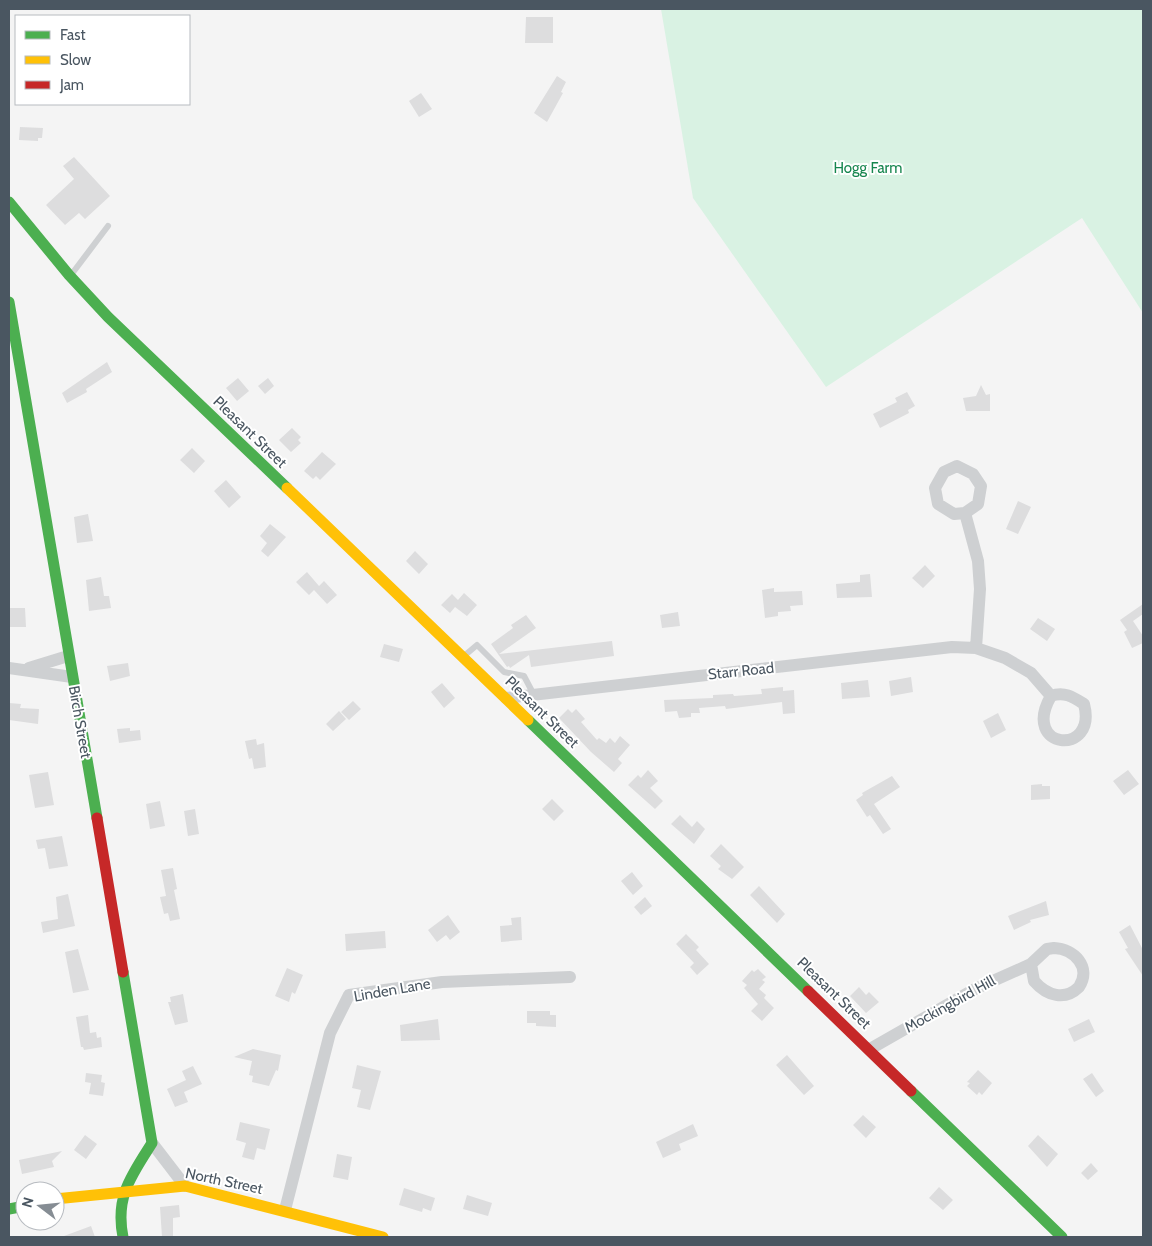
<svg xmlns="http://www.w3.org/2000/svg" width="1152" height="1246" viewBox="0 0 1152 1246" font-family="Cabin,sans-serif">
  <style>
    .green { fill: #d9f2e3 }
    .building { fill: #ddddde }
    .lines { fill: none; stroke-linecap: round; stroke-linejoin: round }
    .lane { stroke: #ced0d2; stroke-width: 6 }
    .street { stroke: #ced0d2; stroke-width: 12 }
    .fast { stroke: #4caf50; stroke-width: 11 }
    .slow { stroke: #ffc107; stroke-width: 11 }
    .jam { stroke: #c62828; stroke-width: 11 }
    .labels { text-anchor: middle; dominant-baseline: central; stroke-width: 4; stroke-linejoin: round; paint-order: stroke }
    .park-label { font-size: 15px; fill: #17864f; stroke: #fff }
    .street-label { font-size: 15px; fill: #4a5661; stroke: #fff }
  </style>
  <rect width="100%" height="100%" fill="#f4f4f4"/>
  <!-- green -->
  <path class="green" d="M661,9H1143V313L1082,218L826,387L693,198Z"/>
  <!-- building -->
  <path class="building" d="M526,17H553V43H525Z
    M557,76L566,82L561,92L563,93L547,122L534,113Z
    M421,93L432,109L419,117L409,101Z
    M20,127L43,128L42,138H38V141L19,140Z
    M74,157L110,196L85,219L79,213L65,225L46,205L74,179L63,166Z
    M107,362L112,372L86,389L87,392L67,403L62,393Z
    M238,378L249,391L237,401L226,388Z
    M268,378L274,386L265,394L258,386Z
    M981,385L986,395L990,394V411H966L963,398L976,396Z
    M907,392L915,406L908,410L909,413L880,428L873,414L897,402L895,398Z
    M292,428L301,437L298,440L301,443L291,452L279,440Z
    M192,448L205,461L194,473L180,460Z
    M322,452L336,464L320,480L316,476L313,479L304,471Z
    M226,480L241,497L229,508L214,491Z
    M1018,501L1031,507L1018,534L1006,529Z
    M88,514L93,541L77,543L74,517Z
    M270,524L286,537L268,557L261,551L267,543L260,536Z
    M415,551L428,564L419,574L406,561Z
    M925,565L935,576L923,588L912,578Z
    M307,572L319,586L324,581L337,595L327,604L314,590L309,595L296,582Z
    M870,574L872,597L837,598L836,584L860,582V575Z
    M101,577L104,596H109L111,608L89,611L86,580Z
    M774,588V592L802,591L803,605L790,606L791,611L778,612V616L765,618L762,590Z
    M464,593L477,605L467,616L455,607L450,613L441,605L452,594L458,600Z
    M1143,604V614L1133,621L1143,636V643L1132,648L1124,632L1127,630L1120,620Z
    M9,608H25L26,627H9Z
    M678,612L680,626L662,628L660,615Z
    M526,615L536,628L499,654L612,641L614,656L531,667L529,655L510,668L509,666L507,667L491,644L513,628L511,625Z
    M1038,618L1055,629L1047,641L1030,629Z
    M384,644L403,649L399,662L380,657Z
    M128,663L130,676L110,681L107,666Z
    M911,677L913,692L891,696L889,681Z
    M868,680L870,697L842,699L841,683Z
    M442,683L455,698L444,708L431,692Z
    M783,687V691L794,690L795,713L783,714L782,702L726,709L725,706L699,708L700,713H691V717L679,718L677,711L665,712L664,700L713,698V695L733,694L734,696L762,694L761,689Z
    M353,701L361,709L349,720L341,712Z
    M9,703L21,704L20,708L39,709L38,724L9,720Z
    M568,709L572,713L576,709L585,719L581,722L597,740L599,738L606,743L610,738L615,743L620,736L630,745L618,759L622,763L614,772L591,752L559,718Z
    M339,711L346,719L333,731L326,724Z
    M998,713L1006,730L991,738L983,721Z
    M130,728V731L140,730L141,740L119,743L117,729Z
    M256,739L257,745L264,743L266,767L254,769L252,758L249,759L245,741Z
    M648,770L658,781L650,788L663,801L655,809L628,785L638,775L641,778Z
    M1128,770L1139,784L1124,795L1113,781Z
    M48,772L54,805L35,808L29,775Z
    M892,776L900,787L874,804L891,829L883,834L870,815L867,817L856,800L863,795L862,793Z
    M1042,784V786H1050V799L1031,800V785Z
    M552,799L564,811L554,821L542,809Z
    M160,801L165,826L150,829L146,804Z
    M195,809L199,834L188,836L184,811Z
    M680,815L692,827L697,821L705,829L694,844L671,824Z
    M62,836L68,866L49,869L45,848L38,849L36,840Z
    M721,844L744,867L732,879L718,869L721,866L710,856Z
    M173,868L177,889L174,890L180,919L170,921L168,913L164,914L160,897L166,896L161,870Z
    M632,872L643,886L633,895L621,881Z
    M759,886L785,914L777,923L750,895Z
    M68,894L75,926L43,933L41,922L58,919L56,897Z
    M645,897L652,906L641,915L634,907Z
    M1046,901L1049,915L1030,920L1031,922L1014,930L1008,916Z
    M448,915L460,932L450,940L446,935L437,942L428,930Z
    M521,917L522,940L501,942L500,926L512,925L511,918Z
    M1130,925L1143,950V976L1125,949L1128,948L1119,932Z
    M385,931L386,948L346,951L345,934Z
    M686,934L699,947L696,950L709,964L697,975L690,967L694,963L676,944Z
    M78,949L89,990L73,993L65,952Z
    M287,968L303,975L295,994L292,992L289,1002L275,996Z
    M758,969L766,977L762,980L765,982L759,989L766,995L764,998L774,1008L762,1021L751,1011L758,1004L744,988L747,985L742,981L752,970L754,972Z
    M859,987L866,995L869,992L879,1002L866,1013L850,996Z
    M183,994L188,1022L175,1025L168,1002H171L170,997Z
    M527,1011H550V1015H556V1027L536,1026V1023H527Z
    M88,1015L90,1033L96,1032L97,1038L101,1037L102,1047L84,1050L83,1047H81L76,1017Z
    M438,1019L440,1040L401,1041L400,1025Z
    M1089,1019L1095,1032L1074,1042L1068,1029Z
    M253,1049L281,1055L278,1071L276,1070L269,1086L252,1082L253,1076L249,1075L252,1061L234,1057Z
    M787,1055L814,1086L804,1095L776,1065Z
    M357,1065L381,1071L370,1110L357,1107L361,1090L352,1088Z
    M193,1066L202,1084L184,1092L188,1102L175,1107L167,1089L186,1080L182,1071Z
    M978,1070L992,1083L982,1095L979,1092L977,1095L967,1086L970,1083L967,1082Z
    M86,1073L102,1075L101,1082L105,1083L103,1096L89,1094L91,1083L85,1082Z
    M1092,1073L1104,1091L1096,1097L1083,1079Z
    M863,1115L876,1127L866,1138L853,1125Z
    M240,1122L270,1129L265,1150L257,1148L254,1160L242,1157L246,1143L236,1140Z
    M693,1124L698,1136L679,1144L681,1150L663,1158L656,1142Z
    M85,1135L97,1144L86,1159L74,1150Z
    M1038,1135L1058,1154L1047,1167L1028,1146Z
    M62,1151L52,1161L54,1167L22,1174L19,1160Z
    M337,1154L352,1157L348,1180L333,1177Z
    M1091,1163L1098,1171L1088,1180L1081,1173Z
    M939,1187L953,1200L943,1210L929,1198Z
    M404,1188L435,1198L431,1211L423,1208L422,1212L399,1205Z
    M467,1195L492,1203L488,1216L463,1209Z
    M179,1205L180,1217L173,1218V1236L162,1237L160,1207Z
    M91,1226L95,1237H65L64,1236Z"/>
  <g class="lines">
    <!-- lane -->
    <path class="lane" d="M71,275L108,226
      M464,656L477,645L504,672L524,676L534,695"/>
    <!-- street -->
    <path class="street" d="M965,513L978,504L981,486L973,474L957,466L944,472L935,488L938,504L954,514L965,513L978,561L980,589L976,648L1005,658L1031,673L1051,696C1020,750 1098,757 1084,704C1073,697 1064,691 1051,696
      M9,668L72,677
      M29,668L68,656
      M506,698L952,647L976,648
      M1054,948C1074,949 1092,967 1079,987C1065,1001 1047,996 1034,981L1031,964L1047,949Z
      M870,1049L975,989L1031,964
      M152,1143L185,1186
      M285,1210L330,1033L349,995L442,982L570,977"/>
    <!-- fast -->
    <path class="fast" d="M9,202L69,275L108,317L287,488
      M9,302L97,818
      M528,720L808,991
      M123,972L152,1143C131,1176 115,1197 123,1237
      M911,1091L1062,1237
      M9,1209L25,1206"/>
    <!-- slow -->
    <path class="slow" d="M287,488L528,720
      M55,1199L185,1186L383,1237"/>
    <!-- jam -->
    <path class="jam" d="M97,818L123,972
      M808,991L911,1091"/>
  </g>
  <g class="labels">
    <!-- park labels -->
    <g class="park-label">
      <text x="868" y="168">Hogg Farm</text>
    </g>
    <!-- street labels -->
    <g class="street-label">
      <text transform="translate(250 432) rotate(44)">Pleasant Street</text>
      <text transform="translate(741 671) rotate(-6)">Starr Road</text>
      <text transform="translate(542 712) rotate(44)">Pleasant Street</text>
      <text transform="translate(80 722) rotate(80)">Birch Street</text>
      <text transform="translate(392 990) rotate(-10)">Linden Lane</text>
      <text transform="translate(834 993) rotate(44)">Pleasant Street</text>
      <text transform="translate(950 1004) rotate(-29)">Mockingbird Hill</text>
      <text transform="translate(224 1181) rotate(12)">North Street</text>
    </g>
  </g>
  <!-- border -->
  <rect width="1152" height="1246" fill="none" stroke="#4a5661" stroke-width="20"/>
  <!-- legend -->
  <rect x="15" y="15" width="175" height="90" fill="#ffffff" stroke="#b7bbc0"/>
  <rect x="25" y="31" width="25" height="8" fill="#4caf50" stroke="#b7bbc0"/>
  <text x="60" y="40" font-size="15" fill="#4a5661">Fast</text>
  <rect x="25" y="56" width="25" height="8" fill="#ffc107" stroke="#b7bbc0"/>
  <text x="60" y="65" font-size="15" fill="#4a5661">Slow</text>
  <rect x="25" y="81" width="25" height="8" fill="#c62828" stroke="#b7bbc0"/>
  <text x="60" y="90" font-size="15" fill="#4a5661">Jam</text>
  <!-- north arrow -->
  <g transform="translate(40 1206) rotate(286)"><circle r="24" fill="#ffffff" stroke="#b7bbc0"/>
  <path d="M0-4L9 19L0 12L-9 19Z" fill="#868d94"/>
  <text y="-8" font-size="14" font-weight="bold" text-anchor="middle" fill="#4a5661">N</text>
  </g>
</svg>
